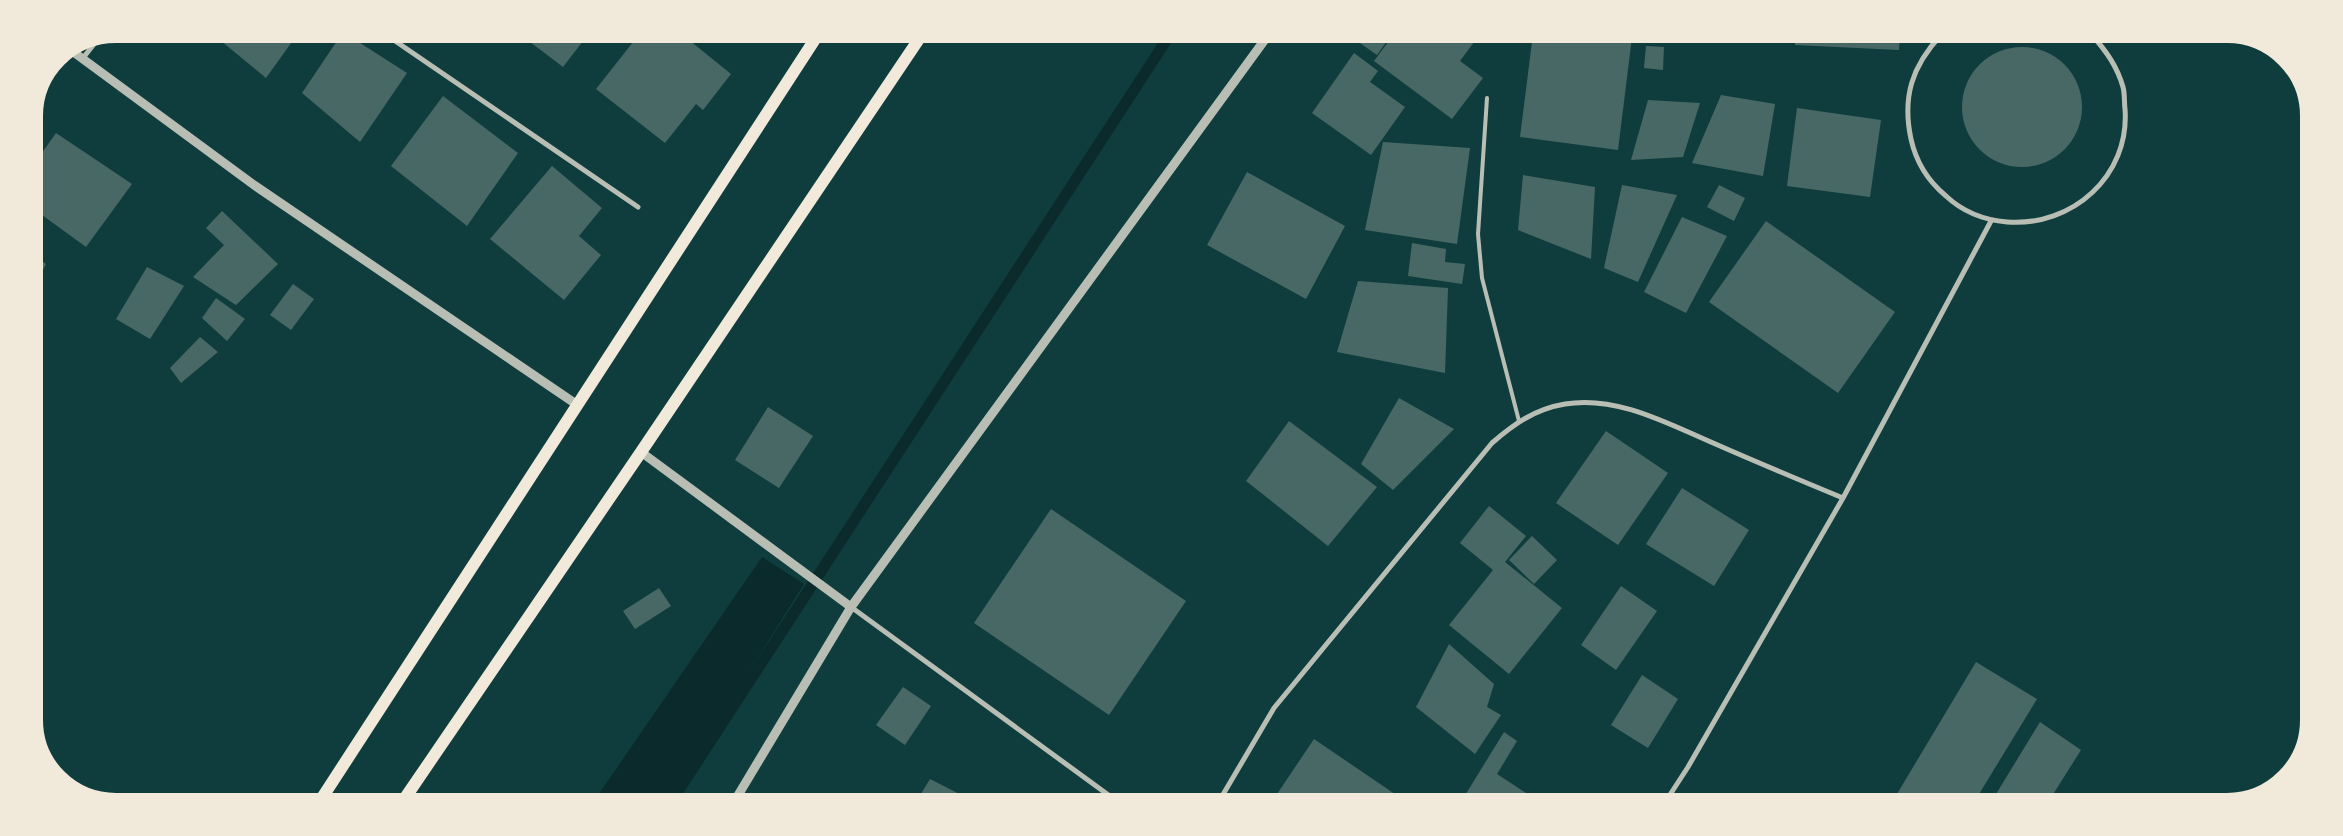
<svg xmlns="http://www.w3.org/2000/svg" width="2343" height="836" viewBox="0 0 2343 836" font-family="Inter,sans-serif">
  <style>
    .water { fill: #0a2a2b }
    .lines { fill: none; stroke-linecap: round; stroke-linejoin: round }
    .stream { stroke: #0a2a2b; stroke-width: 11 }
    .building { fill: #486865 }
    .service { stroke: #b8beb3; stroke-width: 4 }
    .minor { stroke: #b8beb3; stroke-width: 5 }
    .tertiary { stroke: #b8beb3; stroke-width: 9 }
    .primary { stroke: #f1e9da; stroke-width: 12 }
    .rim { fill: none; stroke: #f1e9da; stroke-width: 6 }
  </style>
  <rect width="100%" height="100%" fill="#0f3d3e"/>
  <!-- water -->
  <path class="water" d="M762,557L804,584L668,802L594,801Z"/>
  <g class="lines">
    <!-- stream -->
    <path class="stream" d="M671,802L1171,33"/>
  </g>
  <!-- building -->
  <path class="building" d="M209,31L299,32L266,78Z
    M343,32L407,73L360,142L302,93Z
    M517,32H590L563,67Z
    M641,32H679L731,74L703,110L696,104L665,143L596,89Z
    M1347,34H1392L1377,55Z
    M1394,34H1480L1460,61L1483,78L1452,119L1374,61Z
    M1533,34H1613L1632,37L1618,150L1520,137Z
    M1795,35H1900L1899,50L1795,45Z
    M1646,46L1664,47L1663,70L1644,68Z
    M1962 107a60 60 0 1 1 120 0a60 60 0 1 1-120 0Z
    M1354,53L1378,71L1370,82L1405,107L1371,155L1312,113Z
    M1721,95L1775,104L1763,176L1692,163Z
    M443,96L518,153L467,226L391,166Z
    M1648,100L1700,103L1683,157L1631,160Z
    M1797,108L1881,120L1870,197L1787,186Z
    M56,133L132,184L86,247L31,207V168Z
    M1383,142L1470,148L1457,244L1365,230Z
    M552,166L602,208L579,236L601,255L564,300L490,239Z
    M1247,172L1345,226L1306,299L1207,245Z
    M1523,175L1595,187L1591,259L1518,230Z
    M1622,185L1677,195L1638,282L1604,268Z
    M1719,185L1745,198L1734,221L1707,207Z
    M222,211L278,264L236,305L193,277L224,245L206,228Z
    M1682,217L1727,236L1686,313L1644,292Z
    M1766,221L1895,312L1838,393L1709,302Z
    M1412,243L1446,249L1445,262L1465,264L1462,284L1408,276Z
    M31,253L46,264L36,284L31,281Z
    M147,267L184,286L150,339L116,319Z
    M1358,281L1448,288L1445,373L1337,352Z
    M293,284L314,299L291,330L270,315Z
    M216,298L245,319L227,341L202,318Z
    M200,337L218,352L181,383L170,368Z
    M1399,398L1454,429L1393,490L1361,464Z
    M768,407L813,436L779,488L735,460Z
    M1289,421L1377,487L1328,546L1246,481Z
    M1606,431L1668,473L1618,545L1556,503Z
    M1682,488L1749,530L1714,586L1646,544Z
    M1489,506L1526,536L1505,562L1562,608L1509,674L1449,625L1493,570L1460,543Z
    M1051,509L1186,601L1109,715L974,623Z
    M1532,536L1557,560L1534,584L1509,560Z
    M1621,586L1657,611L1616,670L1581,645Z
    M659,588L671,606L635,629L623,611Z
    M1449,644L1494,684L1487,707L1501,715L1475,754L1416,707Z
    M1976,662L2037,699L1973,804H1891Z
    M1642,675L1678,699L1648,748L1611,725Z
    M903,687L931,706L905,745L876,725Z
    M2040,722L2081,750L2047,804H1990Z
    M1504,732L1517,741L1497,774L1526,793L1520,803H1474L1464,797Z
    M1314,739L1408,803H1271Z
    M930,779L975,802H916Z"/>
  <g class="lines">
    <!-- service -->
    <path class="service" d="M1487,98L1478,234L1482,278L1519,421"/>
    <!-- minor -->
    <path class="minor" d="M382,32L638,207
      M1941,35C1912,66 1902,97 1911,139C1916,162 1928,181 1946,196C1963,212 1984,220 2007,222C2072,227 2130,176 2125,109C2124,102 2125,94 2123,87C2117,66 2106,51 2092,35
      M83,58L102,34
      M851,607L1118,802
      M1218,803L1274,708L1492,443C1514,424 1535,409 1565,404C1619,395 1672,426 1720,446C1761,464 1802,481 1843,498
      M1664,804L1688,767L1843,498L1991,221"/>
    <!-- tertiary -->
    <path class="tertiary" d="M68,48L254,185L576,404
      M641,452L851,607
      M734,802L851,607L1269,34"/>
    <!-- primary -->
    <path class="primary" d="M320,801L819,33
      M403,801L641,452L923,33"/>
  </g>
  <!-- crop -->
  <path d="M0 0H2343V836H0ZM116 40H2227A76 76 0 0 1 2303 116V720A76 76 0 0 1 2227 796H116A76 76 0 0 1 40 720V116A76 76 0 0 1 116 40Z" fill="#f1e9da" fill-rule="evenodd"/>
  <path class="rim" d="M116 40H2227A76 76 0 0 1 2303 116V720A76 76 0 0 1 2227 796H116A76 76 0 0 1 40 720V116A76 76 0 0 1 116 40Z"/>
</svg>
